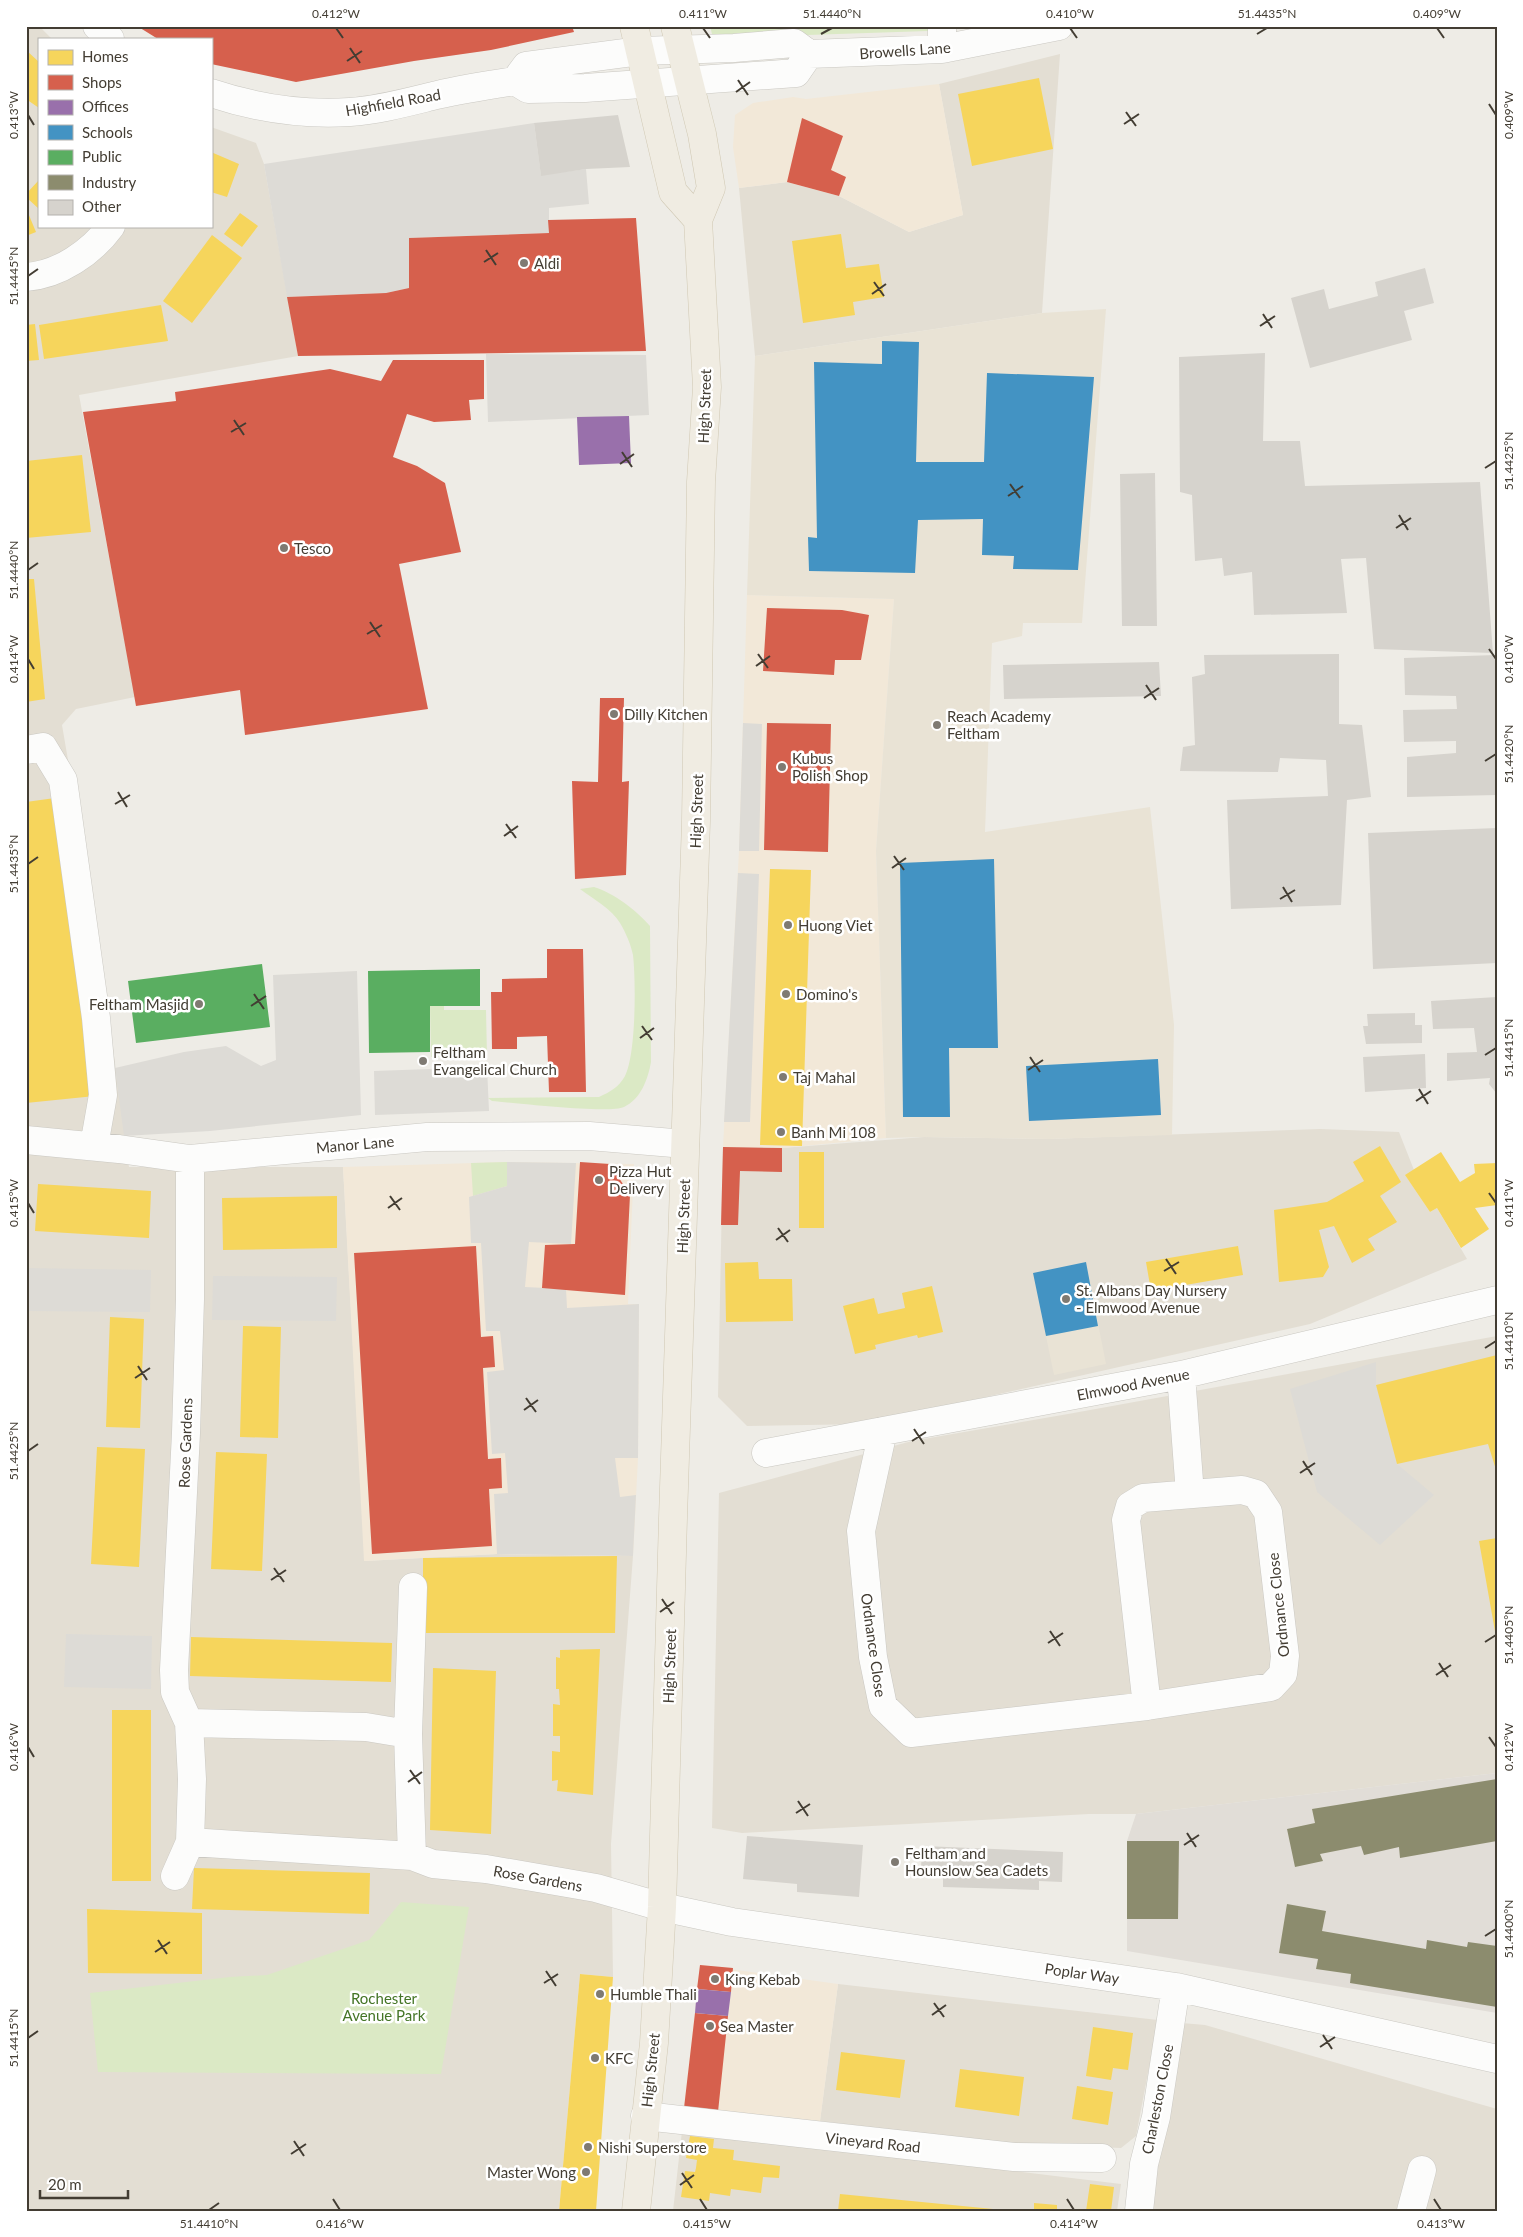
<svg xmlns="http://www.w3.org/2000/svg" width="1523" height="2237" viewBox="0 0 1523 2237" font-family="Lato,sans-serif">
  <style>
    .residential { fill: #e3ded3 }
    .commercial { fill: #f2e8d8 }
    .industrial { fill: #e1ddd7 }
    .education { fill: #e9e3d5 }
    .green { fill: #dbe9c5 }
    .parking { fill: #dddbd6 }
    .homes { fill: #f6d55c }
    .shops { fill: #d6604d }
    .offices { fill: #9970ab }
    .schools { fill: #4393c3 }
    .public { fill: #5aae61 }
    .industry { fill: #8c8c6e }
    .building { fill: #d6d3cd }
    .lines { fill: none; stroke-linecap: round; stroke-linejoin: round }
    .minor-casing { stroke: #cac8c2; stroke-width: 29 }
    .major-casing { stroke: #d0c8b3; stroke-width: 29 }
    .minor { stroke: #fcfcfb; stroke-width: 28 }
    .major { stroke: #f0ece2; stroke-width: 28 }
    .ticks { fill: none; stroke: #433d33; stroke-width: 2 }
    .poi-dot { fill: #7f7a72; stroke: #fff; stroke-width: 2 }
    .labels { text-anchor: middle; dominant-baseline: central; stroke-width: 5; stroke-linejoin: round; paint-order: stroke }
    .street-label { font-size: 15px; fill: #433d33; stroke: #fff }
    .poi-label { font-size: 15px; fill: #433d33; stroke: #fff; text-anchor: start }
    .park-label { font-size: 15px; fill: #447526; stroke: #fff }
    .neatline { fill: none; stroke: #433d33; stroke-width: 2 }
    .ticks-label { font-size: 12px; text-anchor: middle; fill: #433d33 }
  </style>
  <rect width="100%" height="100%" fill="#eeece6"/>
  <!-- residential -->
  <path class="residential" d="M26,26H39L52,39H39V226H211V127L256,143L264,164L298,356L79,395L135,697L76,709L62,725L97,929L129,1167H343L365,1561L497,1554L633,1556L611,1844L613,1977L580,1974L559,2211H26Z
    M1060,54L1042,313L755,356L739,188L787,182L839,196L909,232L963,215L939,84Z
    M1320,1129L1399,1132L1414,1170L1406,1176L1430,1212L1437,1208L1467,1259L1310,1324L866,1424L747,1426L718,1397L723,1147L782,1148L924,1137L1049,1139Z
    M1497,1336V1773L1136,1814H1089L742,1833L712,1828L719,1493L912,1441L1068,1414Z
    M838,1984L1158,2020L1136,2136L1121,2148L1019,2144L820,2121Z
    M1182,2023L1205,2025L1497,2109V2211H1149Z
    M682,2131L1121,2184L1117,2211H673Z"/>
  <!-- commercial -->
  <path class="commercial" d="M939,84L963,215L909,232L839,196L787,182L739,188L733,147L735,115L753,103L793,97L806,99Z
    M747,595L894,599L876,851L886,1138L782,1148L723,1147L739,851Z
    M507,1162L634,1164L628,1304H639L638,1458L633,1556L497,1554L364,1561L343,1167Z
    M700,1965L838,1984L820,2121L684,2108Z"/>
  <!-- industrial -->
  <path class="industrial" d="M1497,1773V2013L1127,1951V1841L1136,1814Z"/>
  <!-- education -->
  <path class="education" d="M1106,309L1082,623H1023L1022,636L992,643L985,832L1150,807L1174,1025L1172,1135L1049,1139L924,1137L886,1138L876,851L894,599L747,595L755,356L1042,313Z
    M1086,1262L1106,1364L1054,1375L1033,1273Z"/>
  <!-- green -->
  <path class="green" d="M710,26H928V31L713,38Z
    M594,887C614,893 636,910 650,926L651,1062C648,1079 641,1099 624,1107C609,1114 515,1103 492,1101L488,1098L599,1097C610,1092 619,1087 625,1076C636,1055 636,981 633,955C631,945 626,933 620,923C612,909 593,899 580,889Z
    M430,1006H444V1010H486L487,1056L431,1057Z
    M507,1162V1186L473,1196L471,1163Z
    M401,1902L469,1907L441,2074L98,2072L90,1993L230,1977L267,1975L369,1940Z"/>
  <!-- parking -->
  <path class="parking" d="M534,123L541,175L586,169L589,204L549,208V233L410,238L409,288L386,293L287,297L264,164Z
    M486,354L646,355L649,415L488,422Z
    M743,723L762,724L759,851H739Z
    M738,873L759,874L750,1122H724Z
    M357,971L361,1115L210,1131L124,1136L115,1068L184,1052L226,1046L261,1066L276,1060L273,975Z
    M487,1067L489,1111L375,1115L374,1071Z
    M507,1162L576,1163L571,1244L529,1242L525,1287L566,1289L567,1308L639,1304L638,1458H615L620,1497L636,1495L633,1556L497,1554L494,1494L508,1493L505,1453L492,1454L487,1372L504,1370L500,1331H486L481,1243H471L469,1197L507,1186Z
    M26,1268L151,1270L150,1312L26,1311Z
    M213,1276L337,1277L336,1321L212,1320Z
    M1376,1362V1385L1397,1464L1434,1495L1380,1545L1317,1492L1290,1389Z
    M66,1634L152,1636L151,1689L64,1687Z"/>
  <!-- homes -->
  <path class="homes" d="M26,50L39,62V108L26,99Z
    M1039,78L1053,149L972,166L958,94Z
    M211,152L239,164L227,197L211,192Z
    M39,180V209L26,197V194Z
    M26,208L36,232L26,236Z
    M240,213L258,226L242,247L224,234Z
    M841,234L846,268L879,264L884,297L853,302L855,315L803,323L792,241Z
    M212,235L242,258L192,323L163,301Z
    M161,305L168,341L44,359L39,325Z
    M35,324L39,360L26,361V325Z
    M82,455L91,532L26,538V461Z
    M26,579H34L45,699L26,702Z
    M55,798L95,1096L26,1103V802Z
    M770,869L811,870L802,1146L760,1145Z
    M1380,1146L1401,1182L1380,1196L1397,1222L1368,1239L1375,1250L1352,1263L1334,1226L1319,1230L1329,1267L1323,1277L1279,1282L1274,1210L1327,1202L1364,1181L1353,1162Z
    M799,1152H824V1228H799Z
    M1441,1152L1460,1182L1475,1173L1474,1164L1497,1163V1205L1475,1208L1489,1229L1461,1248L1437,1208L1430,1212L1405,1175Z
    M38,1184L151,1191L149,1238L35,1231Z
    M337,1196V1248L223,1250L222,1198Z
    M1238,1246L1243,1275L1151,1291L1146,1262Z
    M758,1262L759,1279H792L793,1321L726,1322L725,1263Z
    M932,1286L943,1332L918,1338L917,1335L875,1345L876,1349L855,1354L843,1306L874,1298L878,1314L905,1308L902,1293Z
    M110,1317L144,1319L140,1428L106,1427Z
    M243,1326L281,1327L278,1438L240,1437Z
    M1497,1355V1473L1488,1444L1397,1464L1376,1385Z
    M97,1447L145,1449L139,1567L91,1564Z
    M216,1452L267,1454L262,1571L211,1569Z
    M1497,1538V1637H1496L1479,1541Z
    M617,1556L615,1633H423V1558Z
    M191,1637L392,1643L391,1682L190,1676Z
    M600,1649L593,1795L557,1791L558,1780L552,1781V1751L560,1752V1736H553V1704L560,1705L559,1689H556V1657L560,1658V1650Z
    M433,1668L496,1671L491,1834L430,1830Z
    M112,1710H151V1881H112Z
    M194,1868L370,1873L369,1914L192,1909Z
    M87,1909L202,1913V1974L88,1973Z
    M580,1974L613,1977L596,2211H559Z
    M1093,2027L1133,2033L1128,2070L1113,2068L1111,2080L1086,2076Z
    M841,2052L905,2060L900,2098L836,2090Z
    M960,2069L1024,2077L1019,2116L955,2107Z
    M1077,2086L1113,2092L1108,2125L1072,2119Z
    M690,2136L714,2139L713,2148L734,2150L733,2160L780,2166L779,2178L763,2177L761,2193L731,2189L730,2196L710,2193L709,2201L681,2197L685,2171L695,2172L696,2168L697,2160L686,2158Z
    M1090,2184L1114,2187L1111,2211H1086Z
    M840,2194L993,2209V2211H838Z
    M1034,2203L1057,2205V2211H1034Z"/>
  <!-- shops -->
  <path class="shops" d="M137,26H572L574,32L491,50L414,61L296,82L211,64V39H158Z
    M802,118L843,136L831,170L846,177L839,196L787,182Z
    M636,218L646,351L298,356L287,297L386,293L409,288V238L549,233L548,220Z
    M393,360H484V399L469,400L471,420L434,422L407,414L393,457L417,466L445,483L461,552L399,564L428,709L245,735L240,690L136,706L83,412L176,401L175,392L330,369L381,381Z
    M767,608L842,610L869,615L861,660H835L834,675L763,671Z
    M600,698H624L622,782L629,781L626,875L575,879L572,781L598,782Z
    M767,723L831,724L828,852L764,850Z
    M547,949H583L586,1092H549L547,1036L517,1037V1049H492L491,992H502V979L547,978Z
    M723,1147L782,1148V1172L740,1171L738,1225H721Z
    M580,1162L610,1164L630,1195L625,1295L542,1288L545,1245L575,1244Z
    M476,1246L481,1337L493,1336L495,1367L483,1368L488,1459L501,1458L502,1488L489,1489L492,1546L372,1554L354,1253Z
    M700,1965L733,1968L731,1992L697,1989Z
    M695,2013L728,2016L718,2112L684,2108Z"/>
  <!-- offices -->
  <path class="offices" d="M629,416L631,463L579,465L577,417Z
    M697,1989L731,1992L728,2016L695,2013Z"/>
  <!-- schools -->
  <path class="schools" d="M882,341L919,342L916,462H984L987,373L1094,377L1078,570L1013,569L1014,556L982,555L983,519L918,520L915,573L809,571L808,537L817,538L814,362L882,364Z
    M994,859L998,1048H949L950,1117H903L900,863Z
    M1158,1059L1161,1115L1029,1121L1026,1066Z
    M1086,1262L1098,1326L1046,1336L1033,1273Z"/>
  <!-- public -->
  <path class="public" d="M262,964L270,1027L136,1043L128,981Z
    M480,969V1006H430V1052L369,1053L368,971Z"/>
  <!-- industry -->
  <path class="industry" d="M1497,1779V1841L1400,1858L1399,1847L1364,1855L1361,1846L1320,1854L1323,1861L1295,1867L1287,1829L1315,1823L1312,1809Z
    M1127,1841H1179L1178,1919H1127Z
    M1287,1904L1326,1911L1322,1931L1426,1949L1427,1940L1467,1947L1468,1942L1497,1946V2007L1350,1983L1351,1974L1316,1969L1318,1959L1279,1953Z"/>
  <!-- building -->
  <path class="building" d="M618,115L630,167L586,169L541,176L534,123Z
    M1425,268L1434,303L1404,311L1412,340L1310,368L1291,298L1324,289L1329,309L1378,296L1375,282Z
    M1265,353L1263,441H1300L1305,486L1480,482L1493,653L1374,649L1366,558L1341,559L1347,613L1254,615L1252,572L1224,576L1222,558L1195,561L1192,495L1180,492L1179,357Z
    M1155,473L1157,626H1122L1120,474Z
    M1339,654V724L1362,725L1371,797L1347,800L1341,905L1231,909L1227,800L1328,796L1326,760L1280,758L1278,772L1180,771L1183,747L1195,745L1192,677L1205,674L1204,655Z
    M1496,655L1497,795L1407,797V757L1456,753V741L1404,742L1403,710L1457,709L1456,696L1405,695L1404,658Z
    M1159,662L1161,696L1004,699L1003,665Z
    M1497,828V963L1373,969L1368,833Z
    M1497,997V1094L1489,1084L1490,1078L1447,1081V1053L1477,1052L1474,1028L1433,1029L1431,1001Z
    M1415,1013V1025H1422V1043L1366,1044L1363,1026H1368L1367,1014Z
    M1425,1054L1426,1088L1365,1092L1363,1057Z
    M747,1836L863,1845L859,1897L797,1892V1884L743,1879Z
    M923,1846L1063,1852L1062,1882L1039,1881V1890L943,1887V1877L920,1876Z"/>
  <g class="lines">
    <defs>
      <path id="minor" d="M97,26L110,39
        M942,26V49
        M515,81L526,66L640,51L734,48L794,43L809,54L942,49L1059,26
        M211,93C256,108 303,115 350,112C379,110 408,102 437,95C463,89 489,85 515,81L528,89L585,88L796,73L809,54
        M26,277C59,275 92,252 111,226
        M26,750L43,747L63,780L96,1018L103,1095L94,1146
        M26,1140L119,1149L190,1159L427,1137L589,1136L685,1144
        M1181,1375L1190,1494
        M883,1431L861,1531L873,1657L883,1706L911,1733L1147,1706
        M766,1453L1181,1375L1497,1300
        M1242,1490L1256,1494L1268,1512L1285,1656L1283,1674L1271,1687L1147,1706L1126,1520L1130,1506L1143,1498Z
        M189,1723L175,1692L174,1670L186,1433L190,1299V1159
        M408,1734L413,1587
        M412,1856L408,1734L366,1727L189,1723L192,1779L190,1842L412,1856L433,1864L486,1869L596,1888L662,1907L732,1922L1176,1987L1497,2059
        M175,1876L190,1842
        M645,2116L1014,2157L1102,2158
        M1139,2211L1144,2164L1156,2117L1176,1987
        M1411,2211L1422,2170"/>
      <path id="major" d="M634,26L673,192L698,220
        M636,2211L654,2043L662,1907L673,1518L696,821L701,482L707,387L698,220L711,188L702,134L675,26"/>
    </defs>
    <!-- minor casing -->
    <use href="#minor" class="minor-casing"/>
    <!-- major casing -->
    <use href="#major" class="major-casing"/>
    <!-- minor -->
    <use href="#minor" class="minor"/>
    <!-- major -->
    <use href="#major" class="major"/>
  </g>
  <!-- ticks -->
  <path class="ticks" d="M336,28L343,38M703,28L710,38M1070,28L1077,38M1437,28L1444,38M821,34L832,28M1257,34L1267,28M350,48L360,63M347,61L362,51M738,80L748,95M736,92L750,82M1489,104L1496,115M1126,112L1136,126M28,115L34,125M1124,124L1139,114M486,250L496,265M484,262L498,253M28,276L38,269M874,282L884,296M872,294L886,284M1263,314L1272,328M1260,326L1275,316M234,420L244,435M231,432L246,423M622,452L632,467M620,464L634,454M1485,468L1496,461M1010,484L1020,498M1008,496L1023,486M1399,515L1408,530M1396,528L1411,518M28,570L38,563M370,622L380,637M367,634L382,625M1489,649L1496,659M758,654L768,668M28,659L34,669M756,666L770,656M1146,685L1156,700M1144,698L1159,688M1485,761L1496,754M118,792L127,807M115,804L130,795M506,824L516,838M504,836L518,826M894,856L904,870M28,864L38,857M892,868L906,858M1283,887L1292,902M1280,899L1295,890M254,994L264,1009M251,1006L266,996M642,1026L652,1040M640,1038L654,1028M1485,1055L1496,1048M1030,1057L1040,1072M1028,1070L1043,1060M1419,1089L1428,1104M1416,1101L1431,1091M1489,1193L1496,1203M390,1196L400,1210M28,1203L34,1213M388,1208L402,1198M778,1228L788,1242M776,1240L790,1230M1166,1259L1176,1274M1164,1271L1179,1262M1485,1348L1496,1341M138,1366L147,1380M135,1378L150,1368M526,1398L536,1412M524,1410L538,1400M914,1429L924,1444M912,1441L926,1432M28,1451L38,1444M1303,1461L1312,1475M1300,1473L1315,1463M274,1568L284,1582M271,1580L286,1570M662,1599L672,1614M660,1612L674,1602M1050,1631L1060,1646M1485,1642L1496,1635M1048,1643L1063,1633M1439,1663L1448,1677M1436,1675L1451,1665M1489,1737L1496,1747M28,1747L34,1757M410,1770L420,1784M408,1782L422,1772M798,1801L808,1816M796,1813L810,1804M1187,1833L1196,1847M1184,1845L1199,1835M1485,1936L1496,1929M158,1940L167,1954M155,1952L170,1942M546,1971L556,1986M544,1983L558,1974M934,2003L944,2017M932,2015L946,2005M1323,2035L1332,2049M28,2038L38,2031M1320,2047L1335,2037M294,2141L304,2156M291,2154L306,2144M682,2173L692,2188M680,2185L694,2175M333,2199L340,2210M700,2199L707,2210M1067,2199L1074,2210M1434,2199L1441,2210M209,2210L219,2203"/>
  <!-- markers -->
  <g class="poi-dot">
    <circle cx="524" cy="263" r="5"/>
    <circle cx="284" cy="548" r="5"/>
    <circle cx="614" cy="714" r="5"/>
    <circle cx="937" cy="725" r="5"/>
    <circle cx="782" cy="767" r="5"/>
    <circle cx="788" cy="925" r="5"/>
    <circle cx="786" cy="994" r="5"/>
    <circle cx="199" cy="1004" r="5"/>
    <circle cx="423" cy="1061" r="5"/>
    <circle cx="783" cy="1077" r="5"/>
    <circle cx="781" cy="1132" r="5"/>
    <circle cx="599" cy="1180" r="5"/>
    <circle cx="1066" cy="1299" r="5"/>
    <circle cx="895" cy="1862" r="5"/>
    <circle cx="715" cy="1979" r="5"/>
    <circle cx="600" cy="1994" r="5"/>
    <circle cx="710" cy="2026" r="5"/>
    <circle cx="595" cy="2058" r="5"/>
    <circle cx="588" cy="2147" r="5"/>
    <circle cx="586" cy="2172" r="5"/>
  </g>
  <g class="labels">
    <!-- street labels -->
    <g class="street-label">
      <text transform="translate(905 50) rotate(-4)">Browells Lane</text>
      <text transform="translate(393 102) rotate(-10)">Highfield Road</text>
      <text transform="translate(704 406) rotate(-88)">High Street</text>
      <text transform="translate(696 811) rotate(-88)">High Street</text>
      <text transform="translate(355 1144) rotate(-5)">Manor Lane</text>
      <text transform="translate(683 1216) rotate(-88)">High Street</text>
      <text transform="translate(1133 1384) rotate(-11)">Elmwood Avenue</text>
      <text transform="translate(185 1443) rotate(-88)">Rose Gardens</text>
      <text transform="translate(1278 1605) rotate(-96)">Ordnance Close</text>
      <text transform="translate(874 1645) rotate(82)">Ordnance Close</text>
      <text transform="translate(669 1666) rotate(-88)">High Street</text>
      <text transform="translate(538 1878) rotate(10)">Rose Gardens</text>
      <text transform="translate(1082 1973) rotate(8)">Poplar Way</text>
      <text transform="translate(650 2070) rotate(-84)">High Street</text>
      <text transform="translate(1157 2099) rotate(-79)">Charleston Close</text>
      <text transform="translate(873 2142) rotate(6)">Vineyard Road</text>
    </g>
    <!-- poi labels -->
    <g class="poi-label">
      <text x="534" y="263">Aldi</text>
      <text x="294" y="548">Tesco</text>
      <text x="624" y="714">Dilly Kitchen</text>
      <text x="947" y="716">Reach Academy<tspan x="947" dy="17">Feltham</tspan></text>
      <text x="792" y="758">Kubus<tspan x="792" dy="17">Polish Shop</tspan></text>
      <text x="798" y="925">Huong Viet</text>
      <text x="796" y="994">Domino's</text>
      <text x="189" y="1004" text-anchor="end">Feltham Masjid</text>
      <text x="433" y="1052">Feltham<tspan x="433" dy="17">Evangelical Church</tspan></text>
      <text x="793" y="1077">Taj Mahal</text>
      <text x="791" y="1132">Banh Mi 108</text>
      <text x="609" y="1171">Pizza Hut<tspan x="609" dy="17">Delivery</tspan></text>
      <text x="1076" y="1290">St. Albans Day Nursery<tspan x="1076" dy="17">- Elmwood Avenue</tspan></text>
      <text x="905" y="1853">Feltham and<tspan x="905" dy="17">Hounslow Sea Cadets</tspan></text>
      <text x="725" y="1979">King Kebab</text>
      <text x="610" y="1994">Humble Thali</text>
      <text x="720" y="2026">Sea Master</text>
      <text x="605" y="2058">KFC</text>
      <text x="598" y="2147">Nishi Superstore</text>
      <text x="576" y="2172" text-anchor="end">Master Wong</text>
    </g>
    <!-- park labels -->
    <g class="park-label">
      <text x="384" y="1998">Rochester<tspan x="384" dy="17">Avenue Park</tspan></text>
    </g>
  </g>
  <!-- border -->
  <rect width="1523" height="2237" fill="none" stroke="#ffffff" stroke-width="55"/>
  <!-- legend -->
  <rect x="38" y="38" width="175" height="190" fill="#ffffff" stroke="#b4b1ad"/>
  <rect x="48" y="50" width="25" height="15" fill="#f6d55c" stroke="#b4b1ad"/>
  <text x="82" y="62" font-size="15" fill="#433d33">Homes</text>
  <rect x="48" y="75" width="25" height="15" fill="#d6604d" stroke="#b4b1ad"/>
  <text x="82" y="88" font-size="15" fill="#433d33">Shops</text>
  <rect x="48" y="100" width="25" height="15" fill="#9970ab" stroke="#b4b1ad"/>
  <text x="82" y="112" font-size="15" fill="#433d33">Offices</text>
  <rect x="48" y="125" width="25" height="15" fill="#4393c3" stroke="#b4b1ad"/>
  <text x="82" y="138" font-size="15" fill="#433d33">Schools</text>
  <rect x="48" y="150" width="25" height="15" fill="#5aae61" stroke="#b4b1ad"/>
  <text x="82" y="162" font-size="15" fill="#433d33">Public</text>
  <rect x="48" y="175" width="25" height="15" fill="#8c8c6e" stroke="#b4b1ad"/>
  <text x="82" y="188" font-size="15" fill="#433d33">Industry</text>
  <rect x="48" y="200" width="25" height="15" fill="#d6d3cd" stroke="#b4b1ad"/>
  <text x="82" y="212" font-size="15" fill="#433d33">Other</text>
  <!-- scale -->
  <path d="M40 2190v8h88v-8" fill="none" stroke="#433d33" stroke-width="2.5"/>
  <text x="48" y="2190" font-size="15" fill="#433d33" stroke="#ffffff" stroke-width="4" paint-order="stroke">20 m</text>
  <rect x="28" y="28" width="1468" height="2182" class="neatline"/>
  <g class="ticks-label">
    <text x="336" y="18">0.412°W</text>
    <text x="703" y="18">0.411°W</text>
    <text x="832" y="18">51.4440°N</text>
    <text x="1070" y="18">0.410°W</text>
    <text x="1267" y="18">51.4435°N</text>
    <text x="1437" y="18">0.409°W</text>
    <text transform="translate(14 115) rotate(-90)" y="4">0.413°W</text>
    <text transform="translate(1509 115) rotate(-90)" y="4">0.409°W</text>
    <text transform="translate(14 276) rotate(-90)" y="4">51.4445°N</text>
    <text transform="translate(1509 461) rotate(-90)" y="4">51.4425°N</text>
    <text transform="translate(14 570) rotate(-90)" y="4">51.4440°N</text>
    <text transform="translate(14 659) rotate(-90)" y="4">0.414°W</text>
    <text transform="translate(1509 659) rotate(-90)" y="4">0.410°W</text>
    <text transform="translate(1509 754) rotate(-90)" y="4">51.4420°N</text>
    <text transform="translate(14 864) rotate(-90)" y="4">51.4435°N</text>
    <text transform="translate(1509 1048) rotate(-90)" y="4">51.4415°N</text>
    <text transform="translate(14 1203) rotate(-90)" y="4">0.415°W</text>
    <text transform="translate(1509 1203) rotate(-90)" y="4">0.411°W</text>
    <text transform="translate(1509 1341) rotate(-90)" y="4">51.4410°N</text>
    <text transform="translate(14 1451) rotate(-90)" y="4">51.4425°N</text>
    <text transform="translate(1509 1635) rotate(-90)" y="4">51.4405°N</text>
    <text transform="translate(14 1747) rotate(-90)" y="4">0.416°W</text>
    <text transform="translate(1509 1747) rotate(-90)" y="4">0.412°W</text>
    <text transform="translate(1509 1929) rotate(-90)" y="4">51.4400°N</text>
    <text transform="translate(14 2038) rotate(-90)" y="4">51.4415°N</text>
    <text x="209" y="2228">51.4410°N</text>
    <text x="340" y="2228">0.416°W</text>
    <text x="707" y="2228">0.415°W</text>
    <text x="1074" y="2228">0.414°W</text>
    <text x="1441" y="2228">0.413°W</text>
  </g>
</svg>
